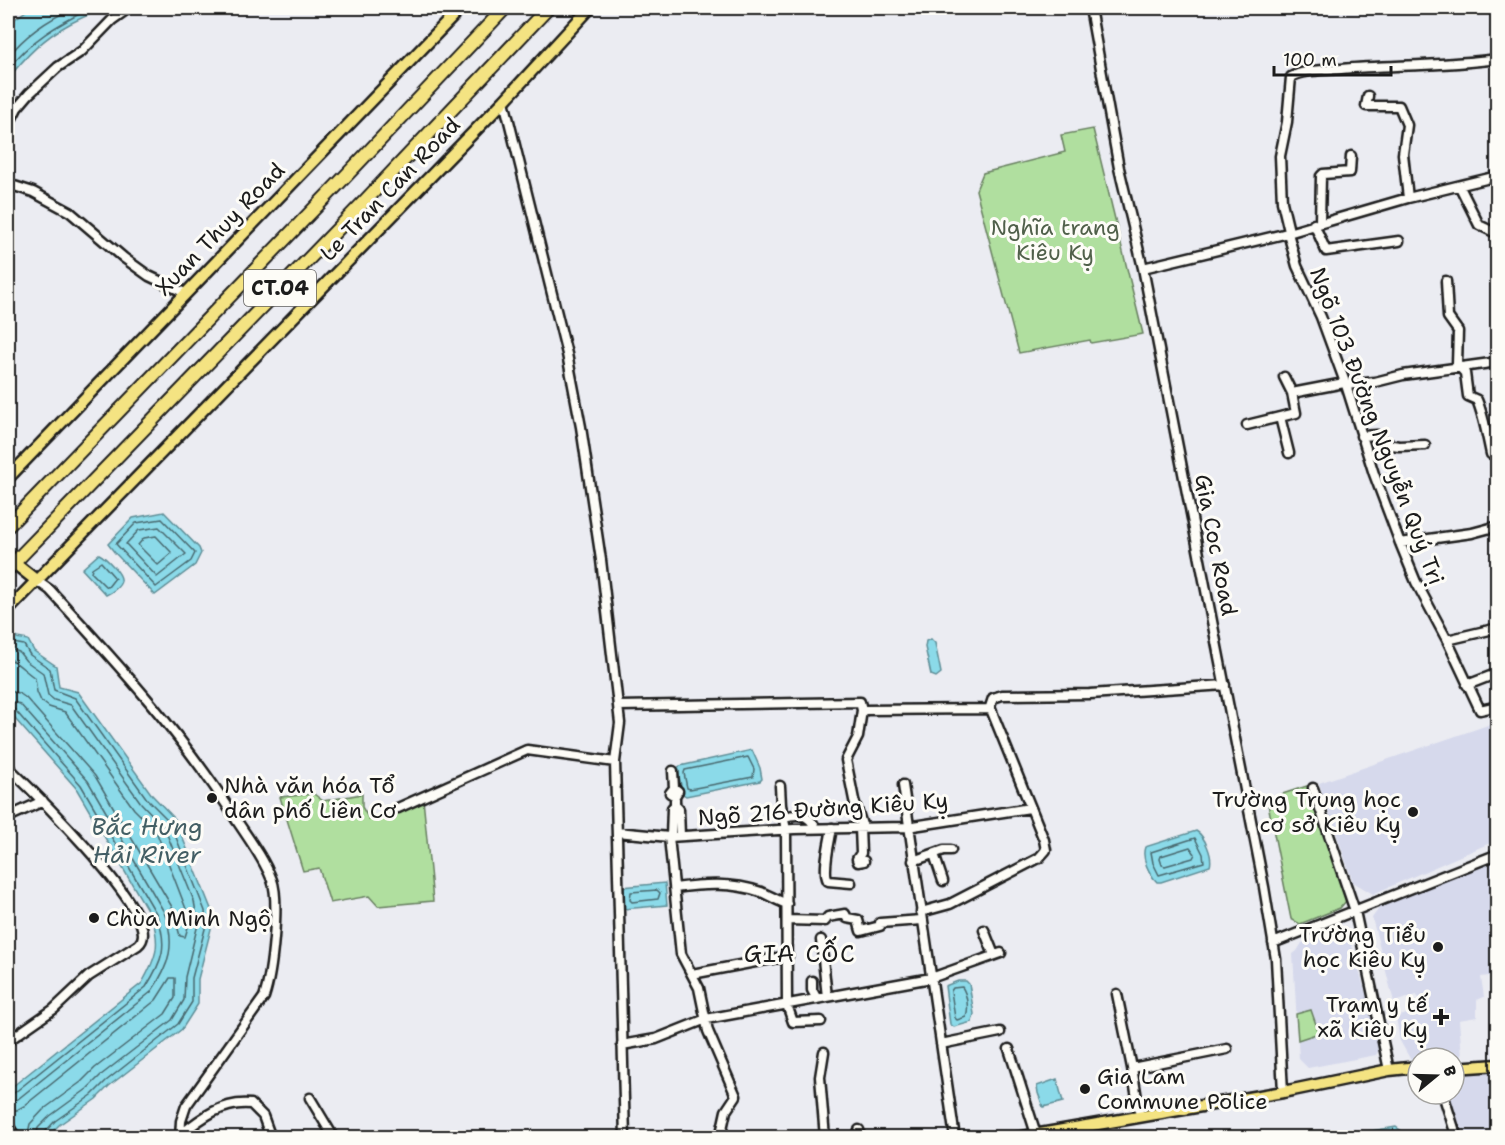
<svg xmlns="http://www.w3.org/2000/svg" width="1505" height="1145" viewBox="0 0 1505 1145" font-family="'Shantell Sans',sans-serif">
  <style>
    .built { fill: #d6d9ec }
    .green { fill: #b0df9f; stroke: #667e5e; stroke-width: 1.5 }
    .water { fill: #8bdae9; stroke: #5f8e97; stroke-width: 1.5 }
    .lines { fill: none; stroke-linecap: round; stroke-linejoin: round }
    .shore { stroke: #48686e; stroke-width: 1.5 }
    .minor-casing { stroke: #1c1c1c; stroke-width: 13 }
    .major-casing { stroke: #1c1c1c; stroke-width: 15 }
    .highway-casing { stroke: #1c1c1c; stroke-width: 16 }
    .minor { stroke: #fdfcf7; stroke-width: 8 }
    .major { stroke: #f4e382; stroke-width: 10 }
    .highway { stroke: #f4e382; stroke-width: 12 }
    .poi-dot { fill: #1c1c1c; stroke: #fdfcf7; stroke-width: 2 }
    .labels { text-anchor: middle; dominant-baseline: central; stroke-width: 6; stroke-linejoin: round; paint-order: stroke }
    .shield { fill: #fdfcf7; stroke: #605f5e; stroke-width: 1.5 }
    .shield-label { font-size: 21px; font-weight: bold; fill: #1c1c1c }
    .street-label { font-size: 22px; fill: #1c1c1c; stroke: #fdfcf7 }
    .park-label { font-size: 22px; fill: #50604a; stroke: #fdfcf7 }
    .poi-label { font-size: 22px; fill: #1c1c1c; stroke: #fdfcf7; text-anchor: start }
    .water-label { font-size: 24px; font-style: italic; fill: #435e64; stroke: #fdfcf7 }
    .neighbourhood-label { font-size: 24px; letter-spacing: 1.5px; fill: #1c1c1c; stroke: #fdfcf7 }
  </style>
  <rect width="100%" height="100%" fill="#ebecf2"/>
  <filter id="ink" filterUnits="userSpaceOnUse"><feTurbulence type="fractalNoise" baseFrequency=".0167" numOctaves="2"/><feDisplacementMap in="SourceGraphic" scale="12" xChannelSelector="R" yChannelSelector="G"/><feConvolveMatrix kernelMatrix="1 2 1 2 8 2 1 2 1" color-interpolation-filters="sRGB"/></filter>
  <g filter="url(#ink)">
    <!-- built -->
    <path class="built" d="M1488,725L1496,726L1497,729V840L1373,894L1353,882L1319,783Z
      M1497,858V1001L1489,976L1481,977L1484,997L1477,1000V1017L1459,1020L1462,1057L1418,1058V1061L1412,1062L1400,1041L1396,1017L1421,1010L1417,995L1394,1002L1372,918L1380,907Z
      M1346,926L1381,1045L1376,1055L1308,1068L1299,1059L1293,954L1297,951L1302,943Z
      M1497,1072V1137H1464L1449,1094H1454V1074Z"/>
    <!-- green -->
    <path class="green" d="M1093,129L1143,334L1091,343L1090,340L1019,353L976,190L983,173L1065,152L1061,135Z
      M1307,786L1346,901L1340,908L1300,924L1291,919L1267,799Z
      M314,794L323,801L362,794V807L369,819L423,799L433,901L378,906L369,896L330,903L319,868L303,871L280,797Z
      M1311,1010L1319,1033L1298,1040L1296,1014Z"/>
    <!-- water -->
    <path class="water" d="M30,8H104C91,14 78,19 66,26C42,39 24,58 8,79V24Z
      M164,512L199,548L201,553L195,565L155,595L115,553L108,544L133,518Z
      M99,554C105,557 123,574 121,581C120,587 111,593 106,595L82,569Z
      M8,622L17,638L28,640L34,651L56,666L59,687L78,692L152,795L175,819L211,909L212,925L198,979V1004L182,1029L109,1086L96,1099L59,1125L47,1137H8V1090L142,983C156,958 161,946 152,918L76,788L8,711Z
      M931,639L935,643L941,673L936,677L931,675L925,647L926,641Z
      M752,750L760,768L762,779L760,781L686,796L683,794L677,768L680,766Z
      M1196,831C1205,836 1213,857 1210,866L1161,882H1157C1149,874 1141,858 1145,847Z
      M665,883L667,905L624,909L622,887Z
      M958,981H966L969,984L974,1014L972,1022L954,1027L950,1024L945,986Z
      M1057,1079L1063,1102L1043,1107L1038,1093L1037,1086Z
      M1396,1127L1406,1134L1407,1137H1334Z"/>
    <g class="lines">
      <!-- shore -->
      <path class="shore" d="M8,57C24,36 49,19 74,8
        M8,69C30,40 59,24 91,8
        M162,519L195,553L191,561L156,587L116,544L136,523Z
        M159,527L186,554L157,577L126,544L139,530Z
        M156,536L172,553L158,565L138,545L144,538Z
        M101,562L115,578L108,587L105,586L91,572L92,568Z
        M8,634L13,643L24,645L30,655L50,669L54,690L75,698L147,799L170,822L205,911L206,925L192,978V1002L178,1024L106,1081L92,1095L55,1121L45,1132L44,1138
        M8,648L19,652L26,661L43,673L48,695L54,700L71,705L141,803L164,827L194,901L198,924L185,977L184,1000L172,1020L101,1075L87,1089L50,1116L38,1128L36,1138
        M8,658C17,662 26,672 35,678L37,692L41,701L49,707L65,712L134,809L156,831L188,914L189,924L185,937L180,936L172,907L95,776L26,698L19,693L8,691
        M8,700L20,704L88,781L164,912C176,943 170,965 151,992L18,1099L8,1102
        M8,707L14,709L81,785L157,915C168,946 163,960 146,987L14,1093L8,1095
        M748,757L754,769L753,777L690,789L687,788L684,773L685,770Z
        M1195,838L1203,854L1204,862L1159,875L1153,863L1151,852Z
        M1190,847L1195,854L1193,858L1165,866L1162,865L1160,859L1161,856Z
        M657,890L660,893L658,899L632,902L630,900L631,892Z
        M962,987C967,994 969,1009 966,1017L957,1020L955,1018L951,991L953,988Z
        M8,1111L17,1110L24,1106L156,1000L170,978H175V998L165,1014L95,1068L81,1082L44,1109L30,1124L27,1138"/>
      <defs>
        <path id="minor" d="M1090,8L1119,168L1143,268L1264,887L1276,959L1283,1092
          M1368,96L1366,106H1399L1407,125L1403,154L1408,198
          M504,101L567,354L581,427L601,560L620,723L615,762L625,1138
          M8,126L17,108L29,94L58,67L82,51L112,20L129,8
          M8,184L33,192L70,212L124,258L149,276L185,293
          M1460,187L1479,225L1498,234
          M1320,222L1321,176L1323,174L1350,172L1351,156
          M1314,224L1326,251L1399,241
          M1289,231L1282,202L1280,156L1287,122L1291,77C1305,69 1325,71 1341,69C1393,65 1445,66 1498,59
          M1288,233L1297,266L1321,317L1346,385L1374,474L1400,543L1416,582L1447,640L1480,710L1498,706
          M1143,268L1288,233L1408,198L1498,176
          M1446,281L1448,317L1458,331L1457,364L1465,373L1468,396L1477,400C1484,417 1487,436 1491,454
          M1284,377L1292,393
          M1346,385L1375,382L1403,375L1498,362
          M1280,417L1289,453
          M1247,425L1296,413L1292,393L1344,383
          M1361,436L1377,435L1386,444L1399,446L1425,445
          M1400,543L1472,533L1498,526
          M37,581L50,590C117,663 184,736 237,821C249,839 264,859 272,880C280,901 272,974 264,997L186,1106L181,1121L180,1138
          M1447,640L1498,628
          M1467,685L1498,673
          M618,706L860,702L862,710L858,737L846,760L854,800L863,828
          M862,710L991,709
          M8,767C36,794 142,898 143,934C143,939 142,942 138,945L89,976L54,1009L8,1041
          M673,771L674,788
          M903,785L955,1138
          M780,786L781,805L786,830L787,1005L793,1022L821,1021
          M1313,788L1355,911L1389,1070
          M675,805L679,809L680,836
          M398,808L527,750L615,762
          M8,817L43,801
          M784,817C799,813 808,814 816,828
          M832,828C830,841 822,871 828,881L851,883
          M860,828L861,853L857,859L858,862L864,861
          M617,832L669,837L794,829L907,827L1030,808
          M669,837L681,954L699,988L708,1031L736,1096L726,1111L720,1138
          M671,837L672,808L675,805V796L678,791L674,788L670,793L675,796
          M934,854L943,881
          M913,861L944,850H951
          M675,888C704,884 732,882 761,892C769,895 778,901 787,904
          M921,912L950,904L1039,858L1046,850L1044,840L990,707L993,698L1002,695L1090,694L1225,685
          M787,920L825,921L828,917L845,914L847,918L858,920L861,931L880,926V923L922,920
          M984,930L994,955
          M821,940L827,997
          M1273,943L1498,854
          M692,974L788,956
          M812,981V990L817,999
          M1117,994L1132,1068
          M941,1044L1000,1032
          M622,1045L656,1039L706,1019L931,978L1001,953
          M1009,1049L1036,1134
          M824,1052L820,1077L825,1138
          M1443,1094L1457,1138
          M310,1098L334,1138
          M1140,1116L1132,1068L1227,1049
          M180,1135C201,1118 223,1101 251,1104L263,1116L271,1138
          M857,1138L859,1130"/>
        <path id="major" d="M8,478L461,8
          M18,566L37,581
          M8,610L504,101L590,8
          M1454,1068L1498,1065
          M8,1127L15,1138
          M1017,1138L1283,1092L1389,1070L1418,1067"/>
        <path id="highway" d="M8,526L341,181L505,8
          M8,569L363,203L548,8"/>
      </defs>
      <!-- minor casing -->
      <use href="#minor" class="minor-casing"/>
      <!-- major casing -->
      <use href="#major" class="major-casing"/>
      <!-- highway casing -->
      <use href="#highway" class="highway-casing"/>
      <!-- minor -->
      <use href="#minor" class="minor"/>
      <!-- major -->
      <use href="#major" class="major"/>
      <!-- highway -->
      <use href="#highway" class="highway"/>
    </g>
  </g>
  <!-- markers -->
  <g class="poi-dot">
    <circle cx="212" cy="798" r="6"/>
    <circle cx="1413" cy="812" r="6"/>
    <circle cx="94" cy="918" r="6"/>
    <circle cx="1438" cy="947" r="6"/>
    <path d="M1438 1008h6v6h6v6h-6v6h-6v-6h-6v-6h6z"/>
    <circle cx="1085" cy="1089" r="6"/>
  </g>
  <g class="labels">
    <!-- shield labels -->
    <rect class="shield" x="244" y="270" width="72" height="36" rx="4.5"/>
    <g class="shield-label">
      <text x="280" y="288">CT.04</text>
    </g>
    <!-- street labels -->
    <g class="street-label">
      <text transform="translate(390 189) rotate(-46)">Le Tran Can Road</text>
      <text transform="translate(220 229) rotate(-46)">Xuan Thuy Road</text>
      <text transform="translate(1377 426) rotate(69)">Ngõ 103 Đường Nguyễn Quý Trị</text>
      <text transform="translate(1216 545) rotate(79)">Gia Coc Road</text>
      <text transform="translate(823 809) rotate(-4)">Ngõ 216 Đường Kiêu Kỵ</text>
    </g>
    <!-- park labels -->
    <g class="park-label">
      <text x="1055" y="227">Nghĩa trang<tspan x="1055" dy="25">Kiêu Kỵ</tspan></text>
    </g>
    <!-- poi labels -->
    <g class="poi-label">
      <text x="224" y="785">Nhà văn hóa Tổ<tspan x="224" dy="25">dân phố Liên Cơ</tspan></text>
      <text x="1401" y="799" text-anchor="end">Trường Trung học<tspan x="1401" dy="25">cơ sở Kiêu Kỵ</tspan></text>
      <text x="106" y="918">Chùa Minh Ngộ</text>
      <text x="1426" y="934" text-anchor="end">Trường Tiểu<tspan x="1426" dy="25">học Kiêu Kỵ</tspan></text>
      <text x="1428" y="1004" text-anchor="end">Trạm y tế<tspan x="1428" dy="25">xã Kiêu Kỵ</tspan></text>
      <text x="1097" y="1076">Gia Lam<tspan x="1097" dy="25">Commune Police</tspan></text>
    </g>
    <!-- water labels -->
    <g class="water-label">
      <text x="147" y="827">Bắc Hưng<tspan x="147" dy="28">Hải River</tspan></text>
    </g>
    <!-- neighbourhood labels -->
    <g class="neighbourhood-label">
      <text x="800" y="954">GIA CỐC</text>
    </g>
  </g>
  <!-- margin -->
  <rect width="1505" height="1145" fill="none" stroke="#fdfcf7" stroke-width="30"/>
  <rect x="15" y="15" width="1475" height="1115" fill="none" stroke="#1c1c1c" stroke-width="2" filter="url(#ink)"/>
  <!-- north arrow -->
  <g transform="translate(1436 1076) rotate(71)"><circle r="28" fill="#fdfcf7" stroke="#a3a29f" stroke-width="1.5"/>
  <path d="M0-4.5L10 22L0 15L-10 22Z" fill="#1c1c1c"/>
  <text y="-9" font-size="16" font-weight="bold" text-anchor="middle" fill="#1c1c1c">B</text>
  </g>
  <!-- scale -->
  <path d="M1274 66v9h117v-9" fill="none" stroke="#1c1c1c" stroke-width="3"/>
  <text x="1283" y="66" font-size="18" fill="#1c1c1c" stroke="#fdfcf7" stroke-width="4.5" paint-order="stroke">100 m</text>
</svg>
